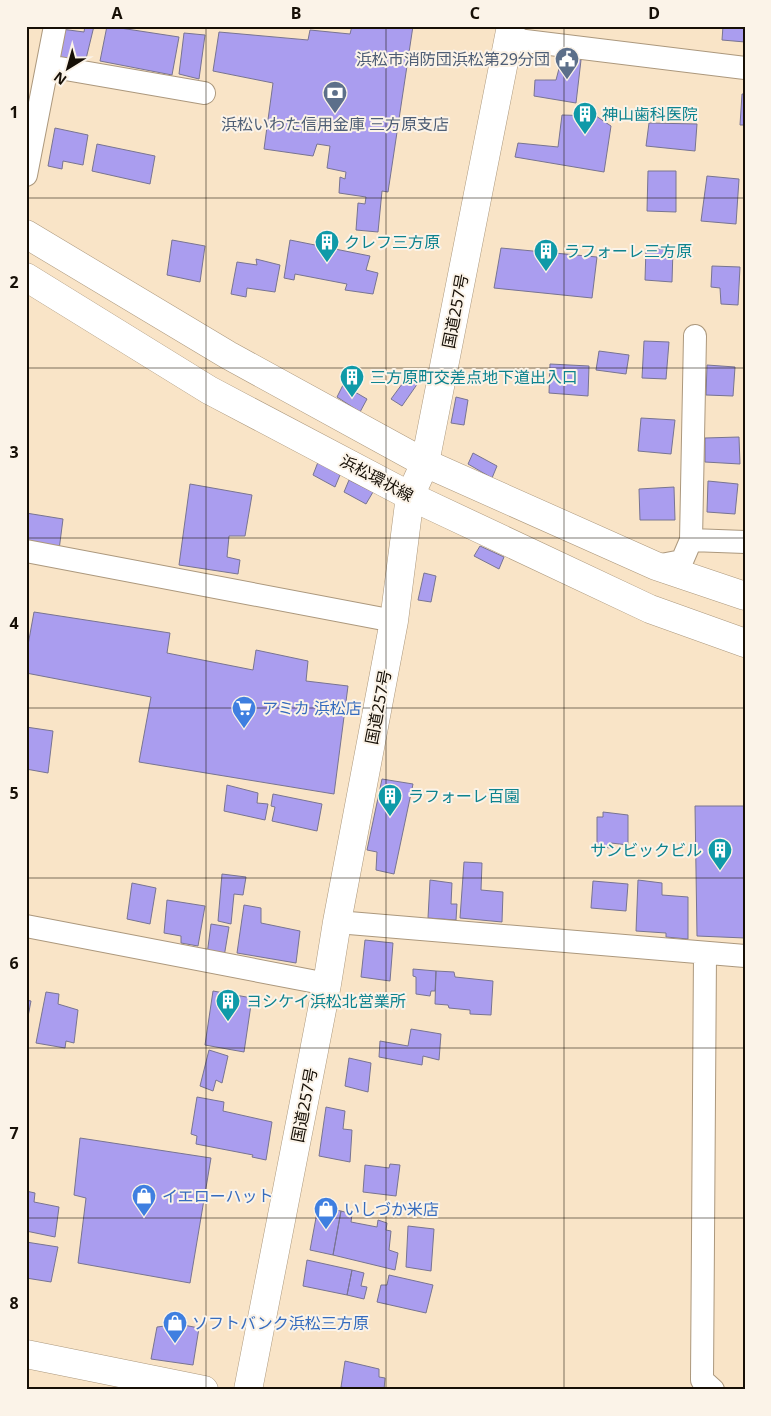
<svg xmlns="http://www.w3.org/2000/svg" width="771" height="1416" viewBox="0 0 771 1416" font-family="'Noto Sans','Noto Sans JP',sans-serif">
  <style>
    .building { fill: #aa9def; stroke: #787491 }
    .lines { fill: none; stroke-linecap: round; stroke-linejoin: round }
    .minor-casing { stroke: #ac987d; stroke-width: 24 }
    .tertiary-casing { stroke: #ac987d; stroke-width: 29 }
    .primary-casing { stroke: #ac987d; stroke-width: 29 }
    .trunk-casing { stroke: #ac987d; stroke-width: 29 }
    .minor { stroke: #fff; stroke-width: 22 }
    .tertiary { stroke: #fff; stroke-width: 28 }
    .primary { stroke: #fff; stroke-width: 28 }
    .trunk { stroke: #fff; stroke-width: 28 }
    .grid { fill: none; stroke: #160f06; stroke-width: 1; stroke-opacity: 0.55 }
    .labels { text-anchor: middle; dominant-baseline: central; stroke-width: 4; stroke-linejoin: round; paint-order: stroke }
    .service-label { font-size: 16px; fill: #4e5e75; stroke: #fbf3e8; text-anchor: end }
    .culture-label { font-size: 16px; fill: #0d838f; stroke: #fbf3e8; text-anchor: start }
    .street-label { font-size: 16px; fill: #160f06; stroke: #fbf3e8 }
    .shop-label { font-size: 16px; fill: #366cbe; stroke: #fbf3e8; text-anchor: start }
    .neatline { fill: none; stroke: #160f06; stroke-width: 2 }
    .grid-label { font-size: 16px; text-anchor: middle; font-weight: bold; fill: #160f06 }
  </style>
  <rect width="100%" height="100%" fill="#f9e4c7"/>
  <!-- building -->
  <path class="building" d="M85,26H94L85,63L56,58L61,29L84,32Z
    M107,26L179,37L172,75L100,61Z
    M352,26H413L388,192L382,191L378,232L356,230L358,203L365,204L366,197L339,193L340,177L345,179L346,172L327,168L330,146L317,144L313,156L264,149L273,83L213,71L219,32L308,40L310,30L350,34Z
    M723,26H745V42L722,40Z
    M184,33L205,35L199,79L179,74Z
    M562,57L581,60L576,103L534,96L535,80H556Z
    M742,94H745V125H740Z
    M562,115L596,116L611,126L604,172L515,157L518,143L558,147Z
    M649,123L697,124L695,151L646,146Z
    M55,128L88,135L83,165L63,161L62,169L48,166Z
    M97,144L155,156L150,184L92,171Z
    M648,171H676V212L647,211Z
    M707,176L739,179L736,224L701,221Z
    M172,240L205,246L200,282L167,275Z
    M290,240L370,256L366,270L378,273L373,294L345,290L347,284L295,274L294,280L284,278Z
    M501,248L597,257L592,298L494,288Z
    M646,249H673L672,282L645,280Z
    M256,259L280,265L275,292L247,288L246,297L231,294L237,262L257,265Z
    M712,266L740,267L738,305L721,304L720,288L711,287Z
    M644,341L669,342L666,379L642,378Z
    M599,351L629,355L626,374L596,370Z
    M550,364L589,366L588,396L549,393Z
    M707,365L735,367L733,396L706,395Z
    M408,376L418,383L402,406L391,399Z
    M343,385L367,399L360,412L337,397Z
    M456,397L468,400L464,425L451,423Z
    M641,418L675,420L671,454L638,451Z
    M739,437L740,464L705,462V438Z
    M473,453L497,466L492,478L468,464Z
    M318,462L340,475L335,487L313,475Z
    M349,480L373,492L366,504L344,492Z
    M708,481L738,484L735,514L707,512Z
    M190,484L252,495L245,536H229L227,557L240,560L238,574L179,565Z
    M674,487L675,520H640L639,489Z
    M26,513L63,519L59,550L26,544Z
    M480,546L504,557L499,569L474,556Z
    M424,573L436,576L431,602L418,600Z
    M34,612L170,633L167,653L253,670L256,650L308,661L306,681L348,686L334,794L139,762L151,697L26,673V656Z
    M26,727L53,731L48,773L26,769Z
    M382,779L413,784L394,874L376,870L377,852L367,850Z
    M227,785L258,793L257,803L268,804L265,820L224,811Z
    M273,794L322,804L317,831L272,821L275,807L271,806Z
    M695,806H745V938L697,936Z
    M603,812L628,815V845L611,843L610,848L597,846V817H603Z
    M464,862L482,863L481,890L503,892L502,922L460,918Z
    M222,874L246,877L243,895L234,894L231,924L218,921Z
    M430,880L452,883L451,904H457L456,920L428,918Z
    M638,880L662,883V895L688,897V939L666,937V933L636,931Z
    M593,881L628,884L626,911L591,908Z
    M132,883L156,888L150,924L127,919Z
    M167,900L205,906L198,946L181,943V936L164,933Z
    M244,905L261,908V923L300,931L296,963L237,953Z
    M211,924L229,927L224,957L207,955Z
    M365,940L393,943L390,981L361,977Z
    M413,969L436,971L435,991H431L430,996L416,994V977L413,976Z
    M436,971L454,972L455,977L493,981L491,1015L470,1014V1010L449,1008L448,1005L435,1004Z
    M213,991L252,998L244,1052L205,1045Z
    M46,992L59,994L58,1004L78,1010L74,1043L66,1041L65,1048L36,1043Z
    M26,1000L31,1001L26,1027Z
    M411,1029L441,1034L439,1060L423,1056L422,1065L379,1057L380,1041L408,1046Z
    M209,1050L228,1056L222,1083L216,1080L213,1091L200,1086Z
    M349,1058L371,1063L368,1092L345,1086Z
    M197,1097L224,1102L223,1111L272,1122L266,1160L252,1157L253,1155L196,1144L197,1136L191,1134Z
    M326,1107L345,1111L343,1129L352,1130L350,1162L319,1156Z
    M80,1138L211,1158L190,1283L78,1263L86,1198L74,1195Z
    M390,1164L400,1165L396,1196L363,1192L365,1165L389,1168Z
    M26,1191L35,1193L34,1202L59,1207L55,1237L26,1231Z
    M318,1207L341,1211L333,1255L310,1250Z
    M341,1211L352,1214L351,1222L377,1227L378,1220L387,1223L386,1230L391,1231L389,1250L398,1253L395,1270L333,1255Z
    M408,1226L434,1229L431,1271L406,1267Z
    M26,1242L58,1247L51,1282L26,1278Z
    M307,1260L352,1270L347,1295L303,1286Z
    M352,1270L364,1273L361,1286L367,1287L364,1299L347,1295Z
    M389,1275L433,1285L426,1313L377,1302L381,1285H387Z
    M168,1322L199,1328L193,1365L151,1359L157,1327L165,1326Z
    M345,1361L379,1369V1377L385,1378L384,1390H353L341,1387Z"/>
  <g class="lines">
    <defs>
      <path id="minor" d="M509,39L745,68
        M48,66L204,93
        M26,175L55,26
        M691,540L695,336
        M26,551L394,621
        M656,566L682,561L691,540L745,542
        M337,922L745,956
        M26,926L327,984
        M705,953L702,1380L713,1390"/>
      <path id="tertiary" d="M26,1354L204,1390"/>
      <path id="primary" d="M425,463L656,566L745,596
        M410,496L650,609L745,643"/>
      <path id="trunk" d="M26,234L228,355L425,463
        M26,277L209,390L410,496
        M248,1390L327,984L337,922L394,621L410,496L425,463L511,26"/>
    </defs>
    <!-- minor casing -->
    <use href="#minor" class="minor-casing"/>
    <!-- tertiary casing -->
    <use href="#tertiary" class="tertiary-casing"/>
    <!-- primary casing -->
    <use href="#primary" class="primary-casing"/>
    <!-- trunk casing -->
    <use href="#trunk" class="trunk-casing"/>
    <!-- minor -->
    <use href="#minor" class="minor"/>
    <!-- tertiary -->
    <use href="#tertiary" class="tertiary"/>
    <!-- primary -->
    <use href="#primary" class="primary"/>
    <!-- trunk -->
    <use href="#trunk" class="trunk"/>
  </g>
  <!-- grid -->
  <path class="grid" d="M206,26V1390M386,26V1390M564,26V1390M26,198H745M26,368H745M26,538H745M26,708H745M26,878H745M26,1048H745M26,1218H745"/>
  <!-- icons -->
  <defs>
    <symbol id="civic-pin" viewBox="-11 -11 22 30"><path d="M0 17L-7.5 6A9.5 9.5 0 1 1 7.5 6Z" fill="#5c6f8a" stroke="#fbf3e8"/><path d="M-.6-6.5H3V-4.5H.6V-3L4-1V1h2V6H-6V1h2V-1L-.6-3ZM-1.2 2.5V6h2.4V2.5Z" fill="#fff"/></symbol>
    <symbol id="bank-pin" viewBox="-11 -11 22 30"><path d="M0 17L-7.5 6A9.5 9.5 0 1 1 7.5 6Z" fill="#5c6f8a" stroke="#fbf3e8"/><path d="M-6-4H6V4H-6ZM0-2.3a2.3 2.3 0 1 0 0 4.6a2.3 2.3 0 1 0 0-4.6Z" fill="#fff"/></symbol>
    <symbol id="building-pin" viewBox="-11 -11 22 30"><path d="M0 17L-7.5 6A9.5 9.5 0 1 1 7.5 6Z" fill="#0f9aa8" stroke="#fbf3e8"/><path d="M-4-6H4V6H1V3H-1V6H-4ZM-2.5-4.3h1.7v1.8h-1.7ZM.8-4.3h1.7v1.8H.8ZM-2.5-1h1.7V.8h-1.7ZM.8-1h1.7V.8H.8Z" fill="#fff"/></symbol>
    <symbol id="supermarket-pin" viewBox="-11 -11 22 30"><path d="M0 17L-7.5 6A9.5 9.5 0 1 1 7.5 6Z" fill="#3f7fe0" stroke="#fbf3e8"/><path d="M-6-5.5h2.5l.6 2H6L4.5 2H-2.5L-4.4-4H-6ZM-1.5 3.2a1.3 1.3 0 1 0 .1 0ZM3 3.2a1.3 1.3 0 1 0 .1 0Z" fill="#fff"/></symbol>
    <symbol id="shop-pin" viewBox="-11 -11 22 30"><path d="M0 17L-7.5 6A9.5 9.5 0 1 1 7.5 6Z" fill="#3f7fe0" stroke="#fbf3e8"/><path d="M-5-2.5h2.3a2.7 3.5 0 0 1 5.4 0H5L5.5 6h-11ZM-1.5-2.5h3a1.5 2.3 0 0 0-3 0Z" fill="#fff"/></symbol>
  </defs>
  <g fill-rule="evenodd">
    <use href="#civic-pin" x="553" y="45" width="28" height="38"/>
    <use href="#bank-pin" x="321" y="79" width="28" height="38"/>
    <use href="#building-pin" x="571" y="100" width="28" height="38"/>
    <use href="#building-pin" x="313" y="228" width="28" height="38"/>
    <use href="#building-pin" x="532" y="237" width="28" height="38"/>
    <use href="#building-pin" x="338" y="363" width="28" height="38"/>
    <use href="#supermarket-pin" x="230" y="694" width="28" height="38"/>
    <use href="#building-pin" x="376" y="782" width="28" height="38"/>
    <use href="#building-pin" x="706" y="836" width="28" height="38"/>
    <use href="#building-pin" x="214" y="987" width="28" height="38"/>
    <use href="#shop-pin" x="130" y="1182" width="28" height="38"/>
    <use href="#shop-pin" x="312" y="1195" width="28" height="38"/>
    <use href="#shop-pin" x="161" y="1309" width="28" height="38"/>
  </g>
  <g class="labels">
    <!-- service labels -->
    <g class="service-label">
      <text x="550" y="59">浜松市消防団浜松第29分団</text>
      <text x="335" y="124" text-anchor="middle">浜松いわた信用金庫 三方原支店</text>
    </g>
    <!-- culture labels -->
    <g class="culture-label">
      <text x="602" y="114">神山歯科医院</text>
      <text x="344" y="242">クレフ三方原</text>
      <text x="564" y="251">ラフォーレ三方原</text>
      <text x="370" y="377">三方原町交差点地下道出入口</text>
      <text x="408" y="796">ラフォーレ百園</text>
      <text x="702" y="850" text-anchor="end">サンビックビル</text>
      <text x="246" y="1001">ヨシケイ浜松北営業所</text>
    </g>
    <!-- street labels -->
    <g class="street-label">
      <text transform="translate(455 311) rotate(-79)">国道257号</text>
      <text transform="translate(377 478) rotate(28)">浜松環状線</text>
      <text transform="translate(378 707) rotate(-79)">国道257号</text>
      <text transform="translate(304 1105) rotate(-79)">国道257号</text>
    </g>
    <!-- shop labels -->
    <g class="shop-label">
      <text x="262" y="708">アミカ 浜松店</text>
      <text x="162" y="1196">イエローハット</text>
      <text x="344" y="1209">いしづか米店</text>
      <text x="192" y="1323">ソフトバンク浜松三方原</text>
    </g>
  </g>
  <!-- border -->
  <rect width="771" height="1416" fill="none" stroke="#fbf3e8" stroke-width="55"/>
  <!-- north arrow -->
  <g transform="translate(68 68) rotate(217)" stroke="#fbf3e8" stroke-width="4" paint-order="stroke">
  <path d="M0-4L9 19L0 12L-9 19Z" fill="#160f06"/>
  <text y="-8" font-size="14" font-weight="bold" text-anchor="middle" fill="#160f06">N</text>
  </g>
  <rect x="28" y="28" width="716" height="1360" class="neatline"/>
  <g class="grid-label">
    <text x="117" y="19">A</text>
    <text x="296" y="19">B</text>
    <text x="475" y="19">C</text>
    <text x="654" y="19">D</text>
    <text x="14" y="118">1</text>
    <text x="14" y="288">2</text>
    <text x="14" y="458">3</text>
    <text x="14" y="629">4</text>
    <text x="14" y="799">5</text>
    <text x="14" y="969">6</text>
    <text x="14" y="1139">7</text>
    <text x="14" y="1309">8</text>
  </g>
</svg>
